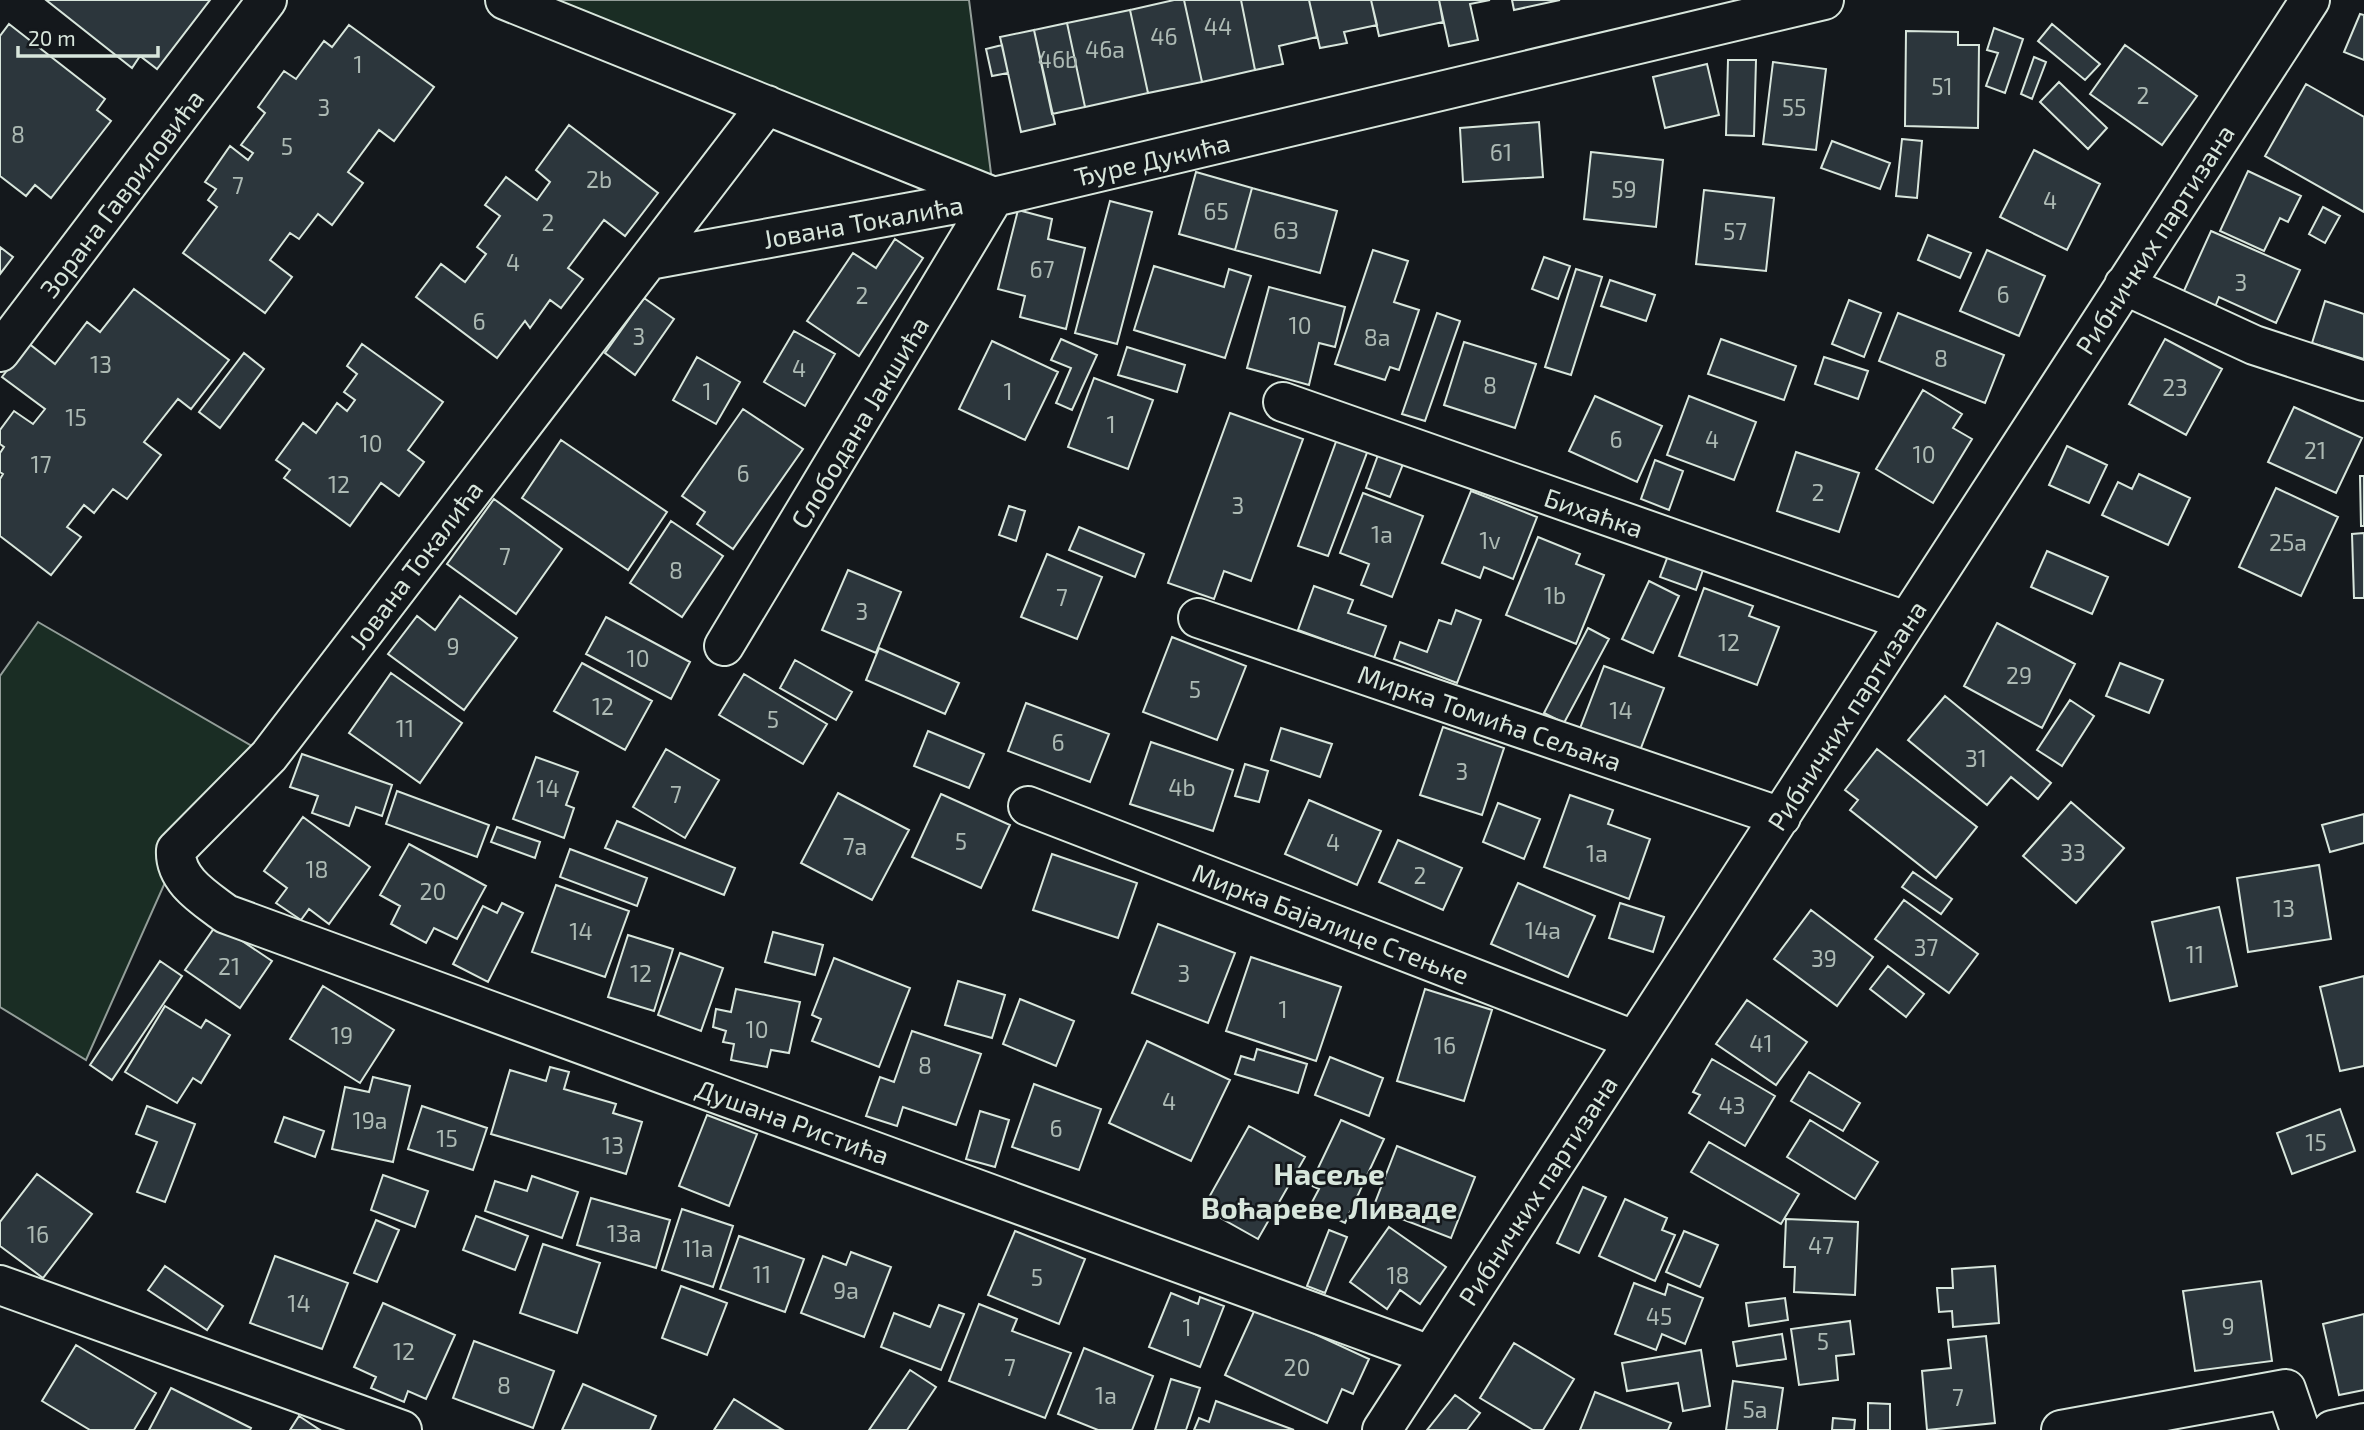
<svg xmlns="http://www.w3.org/2000/svg" width="2364" height="1430" viewBox="0 0 2364 1430" font-family="'Exo 2',sans-serif">
  <style>
    .green { fill: #1a2d24; stroke: #939e99; stroke-width: 2 }
    .building { fill: #2c363c; stroke: #d8e6dc; stroke-width: 2 }
    .lines { fill: none; stroke-linecap: round; stroke-linejoin: round }
    .minor-casing { stroke: #d8e6dc; stroke-width: 42 }
    .minor { stroke: #14181c; stroke-width: 38 }
    .labels { text-anchor: middle; dominant-baseline: central; stroke-width: 5; stroke-linejoin: round; paint-order: stroke }
    .number-label { font-size: 23px; fill: #adbab4 }
    .street-label { font-size: 26px; fill: #d8e6dc; stroke: #14181c }
    .quarter-label { font-size: 30px; font-weight: bold; fill: #d8e6dc; stroke: #14181c }
  </style>
  <rect width="100%" height="100%" fill="#14181c"/>
  <!-- green -->
  <path class="green" d="M505,0H969L994,197Z
    M38,622L269,756L175,860L86,1060L0,1007V676Z"/>
  <!-- building -->
  <path class="building" d="M46,0H210L157,69L140,56L132,68Z
    M1174,0H1184L1202,82L1148,93L1130,10Z
    M1184,0H1241L1255,70L1202,82Z
    M1241,0H1309L1317,37L1279,46L1283,64L1255,70Z
    M1309,0H1371L1377,25L1344,32L1347,43L1320,48Z
    M1371,0H1439L1443,22L1379,36Z
    M1439,0H1490L1470,4L1478,40L1449,46Z
    M1512,0H1560L1514,10Z
    M1130,10L1148,93L1085,107L1067,23Z
    M2360,14L2364,15V60L2344,52Z
    M1067,23L1085,107L1052,114L1034,30Z
    M9,24L105,99L97,110L111,121L51,198L35,185L26,196L0,176V36Z
    M2052,24L2100,64L2085,80L2038,41Z
    M349,25L434,87L394,141L379,130L348,172L363,183L332,225L318,214L299,239L290,233L270,260L292,277L265,313L183,253L217,207L208,200L216,189L205,182L230,146L248,160L253,153L241,145L265,113L258,107L284,71L296,79L324,41L332,47Z
    M1994,28L2023,39L2005,93L1986,86L1998,53L1987,50Z
    M1034,30L1055,124L1021,132L1000,37Z
    M1906,31L1958,32V45H1979L1978,128L1905,126Z
    M1002,45L1008,73L992,76L986,49Z
    M2125,45L2197,96L2162,145L2090,94Z
    M2034,57L2046,62L2032,99L2021,94Z
    M1728,60H1756L1754,136L1726,135Z
    M1773,62L1826,69L1816,150L1763,144Z
    M1707,64L1719,115L1665,128L1653,77Z
    M2059,82L2107,128L2088,149L2040,102Z
    M2306,84L2364,117V212L2265,156Z
    M1539,122L1543,177L1463,182L1460,128Z
    M569,125L658,193L625,236L604,220L568,268L583,279L561,308L550,300L530,328L525,321L497,358L416,297L441,264L465,282L486,254L477,247L500,216L485,205L506,177L537,200L550,182L536,170Z
    M1902,139L1922,141L1917,198L1896,196Z
    M1832,141L1890,163L1880,189L1821,168Z
    M2034,150L2100,184L2067,250L2000,217Z
    M1591,152L1663,160L1656,227L1584,219Z
    M2248,171L2301,196L2288,222L2280,218L2264,251L2220,231Z
    M1196,172L1252,188L1235,250L1179,234Z
    M1252,188L1337,211L1320,273L1235,250Z
    M1704,190L1774,198L1766,271L1696,264Z
    M1110,201L1152,212L1117,344L1075,333Z
    M2323,207L2340,216L2325,243L2309,234Z
    M1018,210L1052,219L1048,239L1085,248L1066,329L1020,317L1025,296L998,289Z
    M2211,231L2300,270L2276,323L2219,297L2215,307L2183,293Z
    M1928,235L1971,253L1960,278L1918,260Z
    M895,239L923,258L859,356L807,321L853,253L876,268Z
    M0,247L13,257L0,274Z
    M1373,250L1408,261L1394,302L1419,310L1399,370L1390,367L1385,380L1335,364Z
    M1987,250L2045,276L2019,336L1960,311Z
    M1544,257L1570,266L1558,299L1532,289Z
    M1154,266L1224,287L1229,269L1251,276L1225,358L1134,330Z
    M1576,269L1602,277L1571,375L1545,367Z
    M1610,280L1655,295L1646,321L1601,306Z
    M1269,287L1345,307L1335,347L1319,343L1309,385L1247,368Z
    M134,289L229,360L191,409L178,399L144,442L161,455L127,499L113,489L94,513L84,505L67,527L81,537L51,575L0,536V479L3,474L0,472V453L4,447L0,444V430L14,411L33,424L45,409L2,377L28,343L55,364L87,322L100,332Z
    M644,298L674,319L635,375L605,353Z
    M1849,300L1881,313L1864,357L1832,344Z
    M2325,301L2364,314V359L2312,343Z
    M1437,313L1460,321L1425,421L1402,414Z
    M1898,313L2004,355L1985,403L1879,361Z
    M794,331L835,354L805,406L764,382Z
    M1061,339L1097,355L1072,410L1056,403L1071,368L1051,360Z
    M1721,339L1796,366L1784,400L1708,374Z
    M2165,339L2222,369L2186,435L2129,404Z
    M992,341L1058,372L1025,440L959,409Z
    M1464,342L1536,364L1515,428L1444,405Z
    M362,344L443,402L408,450L424,462L399,496L381,483L350,526L284,478L290,470L276,460L303,423L316,433L337,403L347,411L355,400L344,392L357,374L347,366Z
    M1127,347L1185,365L1177,392L1118,375Z
    M244,353L264,369L220,428L199,412Z
    M697,357L740,382L716,424L673,400Z
    M1824,357L1868,371L1858,399L1815,384Z
    M1094,378L1153,400L1128,469L1068,447Z
    M1923,390L1962,414L1953,428L1972,439L1933,503L1876,469Z
    M1595,396L1662,426L1637,482L1569,451Z
    M1689,396L1756,422L1734,480L1667,455Z
    M2294,407L2362,438L2336,493L2268,462Z
    M743,409L803,449L733,549L697,524L705,512L682,496Z
    M1230,413L1303,439L1251,581L1224,571L1214,599L1168,583Z
    M1337,439L1368,450L1328,556L1298,546Z
    M561,440L667,512L628,570L522,498Z
    M2067,446L2107,465L2089,503L2049,485Z
    M1796,452L1859,473L1839,532L1777,511Z
    M1378,455L1403,464L1390,497L1366,488Z
    M1655,460L1683,471L1669,510L1641,499Z
    M2139,474L2190,498L2168,545L2102,515L2118,482L2132,489Z
    M2360,476H2364V526H2361Z
    M2276,488L2338,517L2301,596L2239,567Z
    M1471,491L1537,517L1513,579L1484,567L1480,578L1442,563Z
    M1363,493L1423,516L1392,597L1361,585L1369,564L1340,553Z
    M494,499L562,549L516,614L447,564Z
    M1009,506L1025,511L1016,541L999,535Z
    M671,521L723,556L682,617L630,583Z
    M1079,527L1144,554L1135,577L1069,550Z
    M2364,533V598H2354L2352,534Z
    M1538,537L1580,554L1576,564L1604,575L1576,644L1506,615Z
    M2047,551L2108,577L2092,614L2031,587Z
    M1669,553L1704,567L1696,590L1660,577Z
    M1047,554L1102,577L1077,639L1021,617Z
    M848,570L901,592L876,653L822,630Z
    M1649,581L1679,596L1653,653L1622,639Z
    M1314,586L1353,600L1348,613L1386,626L1374,658L1298,630Z
    M1704,588L1753,606L1749,616L1779,627L1757,685L1679,656Z
    M460,596L517,638L464,710L388,654L417,616L435,630Z
    M1456,610L1481,620L1457,683L1394,659L1400,642L1427,652L1439,620L1451,624Z
    M606,617L690,662L671,699L586,654Z
    M1997,623L2075,664L2042,728L1964,686Z
    M1588,628L1609,639L1564,723L1544,713Z
    M1172,637L1246,666L1217,740L1143,712Z
    M879,648L959,683L945,714L866,680Z
    M795,660L852,692L836,720L780,688Z
    M582,663L652,701L625,750L554,711Z
    M2120,663L2163,680L2149,713L2106,696Z
    M1604,666L1664,688L1639,753L1579,731Z
    M391,673L462,723L420,783L349,733Z
    M744,674L827,724L803,764L719,715Z
    M1945,696L2051,783L2038,799L2011,777L1987,805L1908,740Z
    M2070,700L2094,716L2062,766L2037,750Z
    M1026,703L1109,734L1090,782L1008,751Z
    M1443,727L1504,748L1482,815L1420,795Z
    M1281,728L1332,744L1320,777L1271,760Z
    M928,731L984,754L969,788L914,766Z
    M1151,742L1233,770L1213,831L1130,804Z
    M666,749L719,780L685,838L633,807Z
    M1877,749L1977,827L1936,878L1850,810L1858,800L1845,790Z
    M302,754L392,785L382,816L356,807L349,826L312,813L318,796L290,787Z
    M536,757L578,772L566,805L574,808L564,838L513,819Z
    M1245,764L1268,771L1259,802L1235,796Z
    M397,791L489,825L477,857L386,824Z
    M838,793L909,830L872,900L801,863Z
    M941,794L1010,825L981,888L912,857Z
    M1570,795L1613,810L1608,824L1650,839L1629,899L1544,867Z
    M1309,800L1381,831L1357,885L1285,854Z
    M2071,802L2124,848L2076,903L2023,856Z
    M1498,803L1540,819L1524,859L1483,842Z
    M2364,814V843L2330,852L2322,825Z
    M303,817L370,867L329,924L309,909L301,920L276,903L287,888L264,871Z
    M617,821L735,868L724,895L605,848Z
    M497,827L540,842L535,858L491,842Z
    M1398,840L1462,868L1443,910L1379,882Z
    M409,844L486,886L457,939L434,928L426,943L391,924L400,906L380,895Z
    M570,849L647,878L637,906L560,877Z
    M1052,854L1137,883L1118,938L1033,910Z
    M2319,865L2331,939L2248,952L2237,878Z
    M1913,872L1952,899L1941,914L1902,887Z
    M1518,883L1595,916L1568,977L1491,944Z
    M556,885L629,911L605,977L532,952Z
    M1904,900L1978,954L1949,993L1875,939Z
    M502,903L523,913L488,982L453,964L483,906L497,913Z
    M1620,903L1664,917L1653,952L1609,938Z
    M2219,907L2237,986L2170,1001L2152,922Z
    M1811,910L1873,957L1837,1006L1774,959Z
    M217,924L272,961L240,1008L185,970Z
    M1158,924L1235,953L1208,1023L1132,993Z
    M773,932L823,945L815,975L765,962Z
    M628,935L673,949L654,1011L608,997Z
    M680,953L723,968L701,1031L658,1015Z
    M1251,957L1341,987L1316,1061L1226,1031Z
    M834,958L910,988L879,1067L812,1041L821,1019L812,1015Z
    M160,961L182,976L112,1080L90,1065Z
    M1888,966L1924,994L1906,1017L1870,989Z
    M2364,976V1066L2340,1071L2320,987Z
    M958,981L1005,995L992,1038L945,1025Z
    M323,986L394,1030L360,1083L290,1039Z
    M736,989L800,1002L789,1053L771,1050L767,1067L731,1060L734,1044L723,1042L726,1031L713,1027L716,1009L731,1012Z
    M1425,989L1492,1010L1464,1101L1397,1081Z
    M1020,999L1074,1021L1056,1066L1003,1044Z
    M1747,1000L1807,1042L1776,1085L1716,1044Z
    M165,1006L201,1028L206,1020L230,1035L201,1083L193,1078L177,1103L125,1072Z
    M912,1031L981,1054L956,1125L903,1107L897,1126L866,1116L880,1077L894,1082Z
    M1147,1041L1230,1080L1191,1161L1109,1123Z
    M1257,1049L1307,1064L1298,1093L1235,1074L1241,1056L1254,1060Z
    M1330,1057L1383,1078L1369,1116L1315,1095Z
    M1712,1059L1775,1096L1745,1146L1689,1113L1700,1095L1693,1092Z
    M550,1067L569,1072L564,1089L616,1104L613,1113L642,1122L626,1174L491,1134L510,1070L546,1081Z
    M1809,1072L1860,1103L1843,1131L1791,1101Z
    M373,1077L410,1086L393,1162L332,1149L345,1087L369,1092Z
    M1034,1084L1101,1109L1079,1170L1012,1147Z
    M147,1106L195,1124L165,1202L137,1192L157,1142L136,1134Z
    M422,1106L487,1128L473,1170L408,1149Z
    M2340,1109L2355,1151L2292,1174L2277,1133Z
    M980,1111L1009,1120L995,1167L966,1159Z
    M707,1115L757,1134L729,1206L679,1186Z
    M284,1117L324,1131L315,1157L275,1142Z
    M1341,1120L1384,1139L1345,1223L1310,1206L1319,1189L1310,1185Z
    M1810,1120L1878,1162L1855,1199L1787,1157Z
    M1249,1126L1305,1157L1258,1239L1203,1208Z
    M1709,1142L1799,1194L1781,1224L1691,1172Z
    M1397,1146L1475,1177L1451,1238L1373,1208Z
    M37,1174L92,1214L43,1278L0,1246V1222Z
    M383,1175L428,1191L415,1227L371,1210Z
    M532,1176L578,1192L562,1238L485,1211L495,1181L527,1191Z
    M1583,1187L1606,1197L1579,1253L1557,1243Z
    M591,1198L670,1220L656,1268L577,1245Z
    M1625,1199L1667,1218L1662,1230L1675,1235L1655,1281L1599,1256Z
    M682,1209L733,1226L713,1287L662,1270Z
    M476,1216L528,1236L515,1270L463,1250Z
    M1786,1219L1858,1222L1855,1295L1794,1292L1795,1267H1784Z
    M376,1220L399,1230L377,1282L354,1273Z
    M1389,1227L1446,1267L1420,1304L1400,1290L1387,1309L1350,1282Z
    M1329,1230L1347,1237L1325,1293L1307,1286Z
    M1015,1231L1085,1259L1059,1324L988,1295Z
    M1684,1231L1718,1245L1700,1287L1666,1272Z
    M739,1236L804,1259L785,1312L720,1289Z
    M543,1244L600,1263L577,1333L520,1313Z
    M851,1252L891,1267L864,1337L801,1313L823,1256L846,1265Z
    M275,1256L348,1283L322,1349L250,1323Z
    M165,1266L223,1306L207,1330L148,1290Z
    M1995,1266L1999,1323L1953,1327L1952,1311L1939,1312L1937,1288H1953L1952,1269Z
    M2261,1281L2272,1361L2195,1371L2183,1291Z
    M1634,1283L1665,1295L1668,1284L1703,1298L1685,1344L1662,1334L1656,1350L1615,1334Z
    M681,1286L727,1303L707,1355L662,1338Z
    M1171,1293L1198,1304L1200,1297L1224,1306L1200,1367L1149,1347Z
    M1785,1298L1788,1320L1749,1326L1746,1303Z
    M383,1303L455,1335L426,1399L408,1391L404,1402L371,1388L376,1377L354,1367Z
    M979,1304L1017,1319L1012,1331L1071,1353L1045,1418L949,1381Z
    M939,1305L964,1314L941,1370L881,1347L894,1313L930,1327Z
    M1256,1307L1369,1359L1353,1394L1342,1389L1327,1423L1225,1375Z
    M2364,1314V1390L2339,1395L2323,1324Z
    M1850,1321L1854,1354L1836,1356L1838,1380L1799,1385L1791,1329Z
    M1782,1334L1786,1359L1737,1366L1733,1342Z
    M1986,1336L1995,1423L1927,1430L1922,1371L1951,1368L1948,1340Z
    M474,1341L554,1371L533,1428L453,1398Z
    M1514,1343L1574,1379L1543,1430H1533L1480,1398Z
    M76,1345L156,1393L134,1430H90L42,1401Z
    M1084,1348L1153,1376L1132,1430H1098L1058,1414Z
    M1701,1350L1710,1406L1683,1411L1678,1383L1627,1391L1622,1363Z
    M910,1370L936,1387L907,1430H869Z
    M1171,1379L1200,1388L1186,1430H1155Z
    M1733,1381L1783,1388L1777,1430H1726Z
    M583,1384L656,1416L650,1430H562Z
    M171,1388L251,1428L250,1430H149Z
    M1595,1392L1671,1423L1668,1430H1580Z
    M1455,1395L1480,1413L1467,1430H1427Z
    M734,1399L783,1430H714Z
    M1216,1401L1294,1430H1194L1199,1418L1209,1422Z
    M1868,1403L1890,1404V1430H1868Z
    M299,1416L320,1430H290Z
    M1833,1418L1855,1420L1854,1430H1832Z"/>
  <g class="lines">
    <defs>
      <path id="minor" d="M505,0L994,197
        M767,105L269,756L176,850C174,880 205,898 226,914L1430,1355
        M649,260L994,197L1824,0
        M2124,285L2254,345L2364,381
        M0,352L267,0
        M1283,402L1906,621
        M1198,618L1781,817
        M724,646L994,197
        M1028,806L1634,1040
        M0,1285L402,1430
        M1382,1430L2310,0
        M2061,1430L2286,1389L2300,1430
        M2332,1430L2364,1423"/>
    </defs>
    <!-- minor casing -->
    <use href="#minor" class="minor-casing"/>
    <!-- minor -->
    <use href="#minor" class="minor"/>
  </g>
  <g class="labels">
    <!-- number labels -->
    <g class="number-label">
      <text x="1218" y="26">44</text>
      <text x="1164" y="36">46</text>
      <text x="1105" y="49">46a</text>
      <text x="1058" y="59">46b</text>
      <text x="358" y="64">1</text>
      <text x="1942" y="86">51</text>
      <text x="2143" y="95">2</text>
      <text x="324" y="107">3</text>
      <text x="1794" y="107">55</text>
      <text x="18" y="134">8</text>
      <text x="287" y="146">5</text>
      <text x="1501" y="152">61</text>
      <text x="599" y="179">2b</text>
      <text x="238" y="185">7</text>
      <text x="1624" y="189">59</text>
      <text x="2050" y="200">4</text>
      <text x="1216" y="211">65</text>
      <text x="548" y="222">2</text>
      <text x="1286" y="230">63</text>
      <text x="1735" y="231">57</text>
      <text x="513" y="262">4</text>
      <text x="1042" y="269">67</text>
      <text x="2241" y="282">3</text>
      <text x="2003" y="294">6</text>
      <text x="862" y="295">2</text>
      <text x="479" y="321">6</text>
      <text x="1300" y="325">10</text>
      <text x="639" y="336">3</text>
      <text x="1377" y="337">8a</text>
      <text x="1941" y="358">8</text>
      <text x="101" y="364">13</text>
      <text x="799" y="368">4</text>
      <text x="1490" y="385">8</text>
      <text x="2175" y="387">23</text>
      <text x="707" y="391">1</text>
      <text x="1008" y="391">1</text>
      <text x="76" y="417">15</text>
      <text x="1111" y="424">1</text>
      <text x="1616" y="439">6</text>
      <text x="1712" y="439">4</text>
      <text x="371" y="443">10</text>
      <text x="2315" y="450">21</text>
      <text x="1924" y="454">10</text>
      <text x="41" y="464">17</text>
      <text x="743" y="473">6</text>
      <text x="339" y="484">12</text>
      <text x="1818" y="492">2</text>
      <text x="1238" y="505">3</text>
      <text x="1382" y="534">1a</text>
      <text x="1490" y="540">1v</text>
      <text x="2288" y="542">25a</text>
      <text x="505" y="556">7</text>
      <text x="676" y="570">8</text>
      <text x="1555" y="595">1b</text>
      <text x="1062" y="597">7</text>
      <text x="862" y="611">3</text>
      <text x="1729" y="642">12</text>
      <text x="453" y="646">9</text>
      <text x="638" y="658">10</text>
      <text x="2019" y="675">29</text>
      <text x="1195" y="689">5</text>
      <text x="603" y="706">12</text>
      <text x="1621" y="710">14</text>
      <text x="773" y="719">5</text>
      <text x="405" y="728">11</text>
      <text x="1058" y="742">6</text>
      <text x="1976" y="758">31</text>
      <text x="1462" y="771">3</text>
      <text x="1182" y="787">4b</text>
      <text x="548" y="788">14</text>
      <text x="676" y="794">7</text>
      <text x="961" y="841">5</text>
      <text x="1333" y="842">4</text>
      <text x="855" y="846">7a</text>
      <text x="2073" y="852">33</text>
      <text x="1597" y="853">1a</text>
      <text x="317" y="869">18</text>
      <text x="1420" y="875">2</text>
      <text x="433" y="891">20</text>
      <text x="2284" y="908">13</text>
      <text x="1543" y="930">14a</text>
      <text x="581" y="931">14</text>
      <text x="1926" y="947">37</text>
      <text x="2195" y="954">11</text>
      <text x="1824" y="958">39</text>
      <text x="229" y="966">21</text>
      <text x="641" y="973">12</text>
      <text x="1184" y="973">3</text>
      <text x="1283" y="1009">1</text>
      <text x="757" y="1029">10</text>
      <text x="342" y="1035">19</text>
      <text x="1761" y="1043">41</text>
      <text x="1445" y="1045">16</text>
      <text x="925" y="1065">8</text>
      <text x="1169" y="1101">4</text>
      <text x="1732" y="1105">43</text>
      <text x="370" y="1120">19a</text>
      <text x="1056" y="1128">6</text>
      <text x="447" y="1138">15</text>
      <text x="2316" y="1142">15</text>
      <text x="613" y="1145">13</text>
      <text x="624" y="1233">13a</text>
      <text x="38" y="1234">16</text>
      <text x="1821" y="1245">47</text>
      <text x="698" y="1248">11a</text>
      <text x="762" y="1274">11</text>
      <text x="1398" y="1275">18</text>
      <text x="1037" y="1277">5</text>
      <text x="846" y="1290">9a</text>
      <text x="299" y="1303">14</text>
      <text x="1659" y="1316">45</text>
      <text x="2228" y="1326">9</text>
      <text x="1187" y="1327">1</text>
      <text x="1823" y="1341">5</text>
      <text x="404" y="1351">12</text>
      <text x="1010" y="1367">7</text>
      <text x="1297" y="1367">20</text>
      <text x="504" y="1385">8</text>
      <text x="1106" y="1395">1a</text>
      <text x="1958" y="1397">7</text>
      <text x="1755" y="1409">5a</text>
    </g>
    <!-- street labels -->
    <g class="street-label">
      <text transform="translate(1152 159) rotate(-13)">Ђуре Дукића</text>
      <text transform="translate(121 193) rotate(-53)">Зорана Гавриловића</text>
      <text transform="translate(863 221) rotate(-10)">Јована Токалића</text>
      <text transform="translate(2154 239) rotate(-57)">Рибничких партизана</text>
      <text transform="translate(859 422) rotate(-59)">Слободана Јакшића</text>
      <text transform="translate(1594 512) rotate(19)">Бихаћка</text>
      <text transform="translate(415 564) rotate(-53)">Јована Токалића</text>
      <text transform="translate(1846 715) rotate(-57)">Рибничких партизана</text>
      <text transform="translate(1490 717) rotate(19)">Мирка Томића Сељака</text>
      <text transform="translate(1331 923) rotate(21)">Мирка Бајалице Стењке</text>
      <text transform="translate(793 1121) rotate(20)">Душана Ристића</text>
      <text transform="translate(1537 1190) rotate(-57)">Рибничких партизана</text>
    </g>
    <!-- quarter labels -->
    <g class="quarter-label">
      <text x="1329" y="1173">Насеље<tspan x="1329" dy="34">Воћареве Ливаде</tspan></text>
    </g>
  </g>
  <!-- scale -->
  <path d="M18 46v10h140v-10" fill="none" stroke="#d8e6dc" stroke-width="3.5"/>
  <text x="28" y="46" font-size="21" fill="#d8e6dc" stroke="#14181c" stroke-width="5" paint-order="stroke">20 m</text>
</svg>
